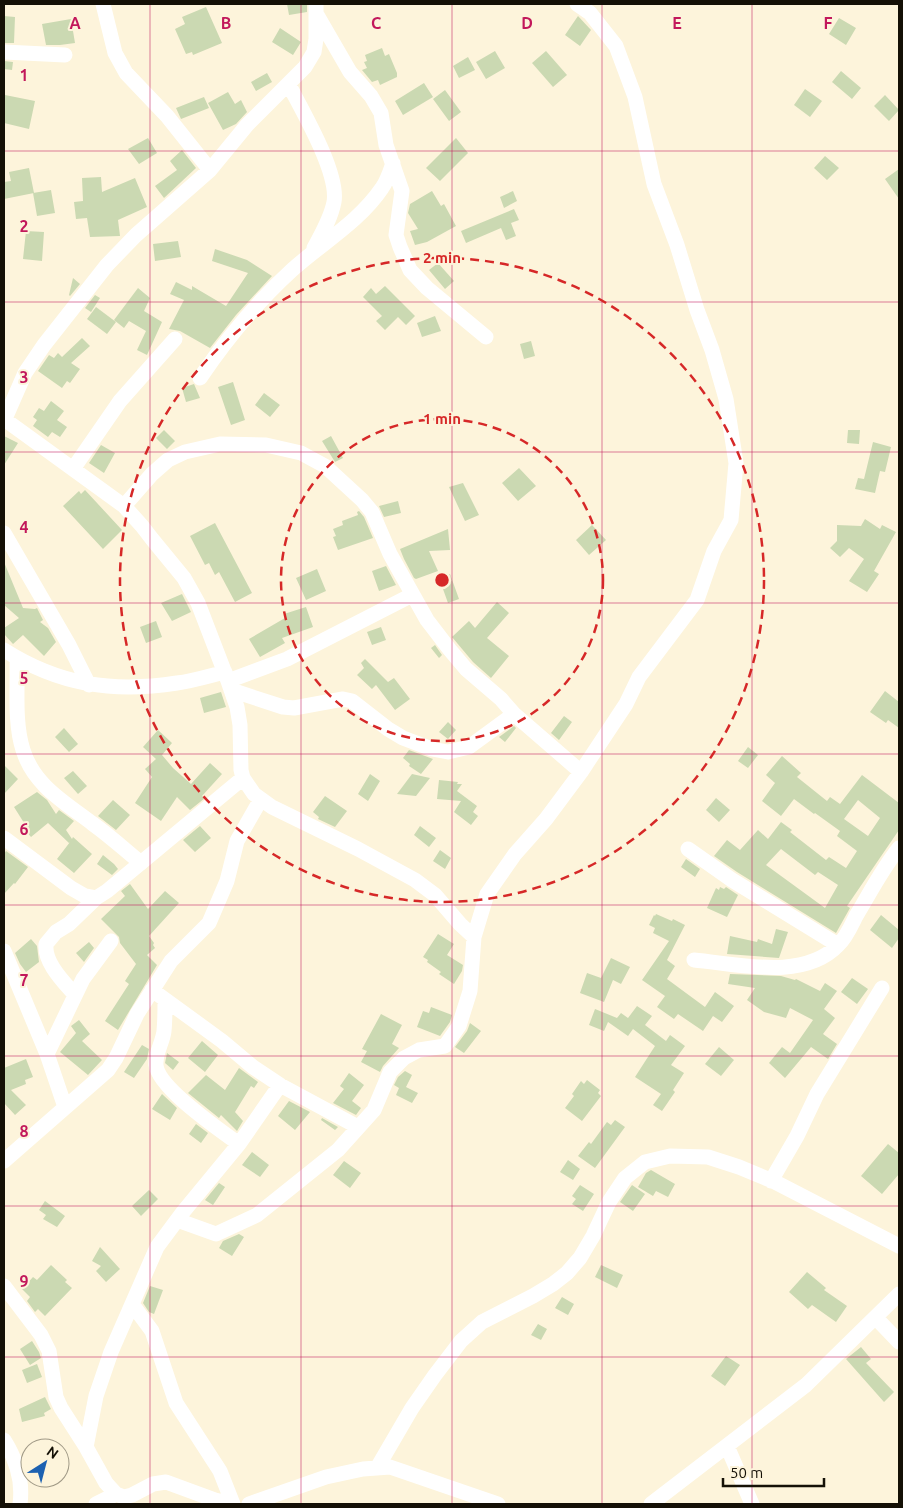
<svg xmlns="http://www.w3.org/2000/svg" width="903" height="1508" viewBox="0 0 903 1508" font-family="Ubuntu,sans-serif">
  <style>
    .building { fill: #cbd9b2; fill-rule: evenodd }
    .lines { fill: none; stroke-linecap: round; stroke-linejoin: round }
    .minor { stroke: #fff; stroke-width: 15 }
    .grid { fill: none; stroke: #c2185b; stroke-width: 1; stroke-opacity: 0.55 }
    .ring { fill: none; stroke: #d62828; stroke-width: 2.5; stroke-dasharray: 9 6 }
    .grid-label { font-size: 16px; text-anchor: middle; font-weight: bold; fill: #c2185b; stroke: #fdf4db; stroke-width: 4; stroke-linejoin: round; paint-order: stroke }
    .centre { fill: #d62828; stroke: #fdf4db; stroke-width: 2.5 }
    .ring-label { font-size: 15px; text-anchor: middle; font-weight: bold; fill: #d62828; stroke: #fdf4db; stroke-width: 4; stroke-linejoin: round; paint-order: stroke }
  </style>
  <rect width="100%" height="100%" fill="#fdf4db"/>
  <!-- building -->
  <path class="building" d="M287,4H307V12L289,15Z
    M206,7L222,43L193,55L192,52L186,54L175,29L185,24L182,17Z
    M4,16L15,17L14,43H4Z
    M578,16L591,30L580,46L565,35Z
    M839,18L856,28L846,45L829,34Z
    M71,19L75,43L60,45H46L42,24Z
    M280,28L301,42L293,55L272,42Z
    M382,48L385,56L389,54L397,73V77L380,85L378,80L372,82L362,70L367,68L364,62L367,61L365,55Z
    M495,51L505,68L486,79L476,62Z
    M546,51L567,75L553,87L532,63Z
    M468,57L475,70L459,78L453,66Z
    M4,61L13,62L12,70L4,69Z
    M841,71L861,88L852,99L832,82Z
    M267,73L272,82L256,91L251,82Z
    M424,83L433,97L403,115L395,101Z
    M805,89L822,101L810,117L794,105Z
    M445,90L461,112L449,121L433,99Z
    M228,92L235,104L241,100L247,112L236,124L223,130L208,103Z
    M5,95L35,101L29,129L4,123Z
    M885,95L899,110L889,121L874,106Z
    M204,97L209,108L181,119L176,108Z
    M148,138L157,153L139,164L128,149Z
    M456,138L468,153L440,181L426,168Z
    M182,150L196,168L164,198L155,186L177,170L170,161Z
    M825,156L839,168L827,180L814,168Z
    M29,168L34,193L4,199V182L11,181L9,172Z
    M899,169V199L885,179Z
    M101,177L102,192L135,178L147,207L118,220L120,236L90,237L87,218L76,219L74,202L83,201L82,178Z
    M51,190L55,213L37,216L33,193Z
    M432,191L441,206L444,204L456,226L427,242L415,245L410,231L418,229L408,213L410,204Z
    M513,191L517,201L504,208L500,197Z
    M514,209L519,220L511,223L516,236L506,240L501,228L466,243L461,231Z
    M26,231L44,232L42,261L23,259Z
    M178,241L181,257L155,261L153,244Z
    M215,249L247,260L272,276L236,315L210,348L180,331L169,329L184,300L170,294L176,282L192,290V286L226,306L248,273L212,261Z
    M438,263L454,281L445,289L429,270Z
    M73,278L80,284L70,296L69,295Z
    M385,286L415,316L406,325L398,317L385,330L376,321L382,316L363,297L371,288L376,294Z
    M138,288L150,298L144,311L162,322L147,355L137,350L146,331L129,321L124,328L114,320Z
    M95,295L100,298L91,312L85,308Z
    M96,307L116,322L107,334L87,319Z
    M435,316L441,331L422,337L417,323Z
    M82,338L90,346L71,363L80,369L70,383L67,381L62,388L38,371L49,355L54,358L58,353L62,357Z
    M531,341L535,356L524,359L520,344Z
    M233,382L245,420L231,425L218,387Z
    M194,384L200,398L186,402L182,388Z
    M264,393L280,405L270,417L255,405Z
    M51,401L64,411L57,420L67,427L60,437L52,432L48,437L33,426L37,420L33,417L39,408L44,411Z
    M164,430L175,441L167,449L156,438Z
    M848,430H860L859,444L847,443Z
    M4,436L18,443L4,465Z
    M331,436L343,458L335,462L322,441Z
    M873,442L891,447L885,472L880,471L875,493L855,489L858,478L864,479Z
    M101,445L115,453L104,473L89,463Z
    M519,468L536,486L518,501L502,483Z
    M463,483L479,515L465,521L449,487Z
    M85,490L122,530L103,549L63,506L79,491L81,494Z
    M398,501L401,513L384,517L379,506Z
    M359,511L364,517L373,538L338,550L333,537L336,536L333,529L343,525L342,521L358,515L357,512Z
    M865,519L880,529L882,525L896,532L874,571L879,574L867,592L849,581L864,559L849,548L840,557L830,548L837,541V525L861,526Z
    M215,523L252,593L235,602L219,572L215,575L209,563L205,565L190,536Z
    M592,525L606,540L589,555L576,540Z
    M448,529L450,550L429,551L438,571L416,579L414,578L404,559L400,549Z
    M4,562L23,608L35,609L37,608L43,620L40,622L48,628L56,642L44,656L23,635L13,644L4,634V628L19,618L4,605Z
    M386,566L396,585L379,591L372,571Z
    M317,569L326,591L306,600L296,578Z
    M450,574L459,599L448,603L439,578Z
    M182,594L191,612L172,621L161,603Z
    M497,602L509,613L487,638L509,656L491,678L473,662L452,637L469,621L475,628Z
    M306,607L313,627L282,638L285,643L260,657L249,639L285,618L284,614Z
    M156,621L162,637L146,643L140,627Z
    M381,627L386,640L372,645L367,632Z
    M435,645L442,655L439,658L431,648Z
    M365,659L388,682L394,678L410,699L395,710L376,685L372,689L357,675L364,668L361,663Z
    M885,691L899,702V728L888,720L886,723L870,712Z
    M221,692L226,707L204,713L200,698Z
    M564,716L572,722L559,740L551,733Z
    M448,722L456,730L448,739L439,732Z
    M514,726L516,728L505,742L499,737Z
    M64,728L78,744L69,752L55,737Z
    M158,730L172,743L162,755L173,768L191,784L210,763L222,774L202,796L205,798L190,810L177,797L161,821L135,803L152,777L145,769L156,759L143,747Z
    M748,747L758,755L748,768L738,761Z
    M409,750L433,759L421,774L409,766L410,764L403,758Z
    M782,756L801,773L797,777L827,801L830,797L840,804L862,775L899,803V830L847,906L850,908L836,933L737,872L714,856L727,840L740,850L758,830L768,839L781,822L792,830L790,832L826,860L829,857L846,868L857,851L837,836L840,831L815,813L814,814L794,799L781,816L762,801L775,783L766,775ZM858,800L880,818L868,836L844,819ZM781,849L815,875L818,872L838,885L825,908L766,865Z
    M4,765L18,779L4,794Z
    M73,771L87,786L78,794L64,778Z
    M370,774L380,781L368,801L358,794Z
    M412,774L430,778L416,796L397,794Z
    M439,780L458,782L457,784H462L457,791L477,806L473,812L478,816L471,825L454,812L461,801L437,799Z
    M37,792L47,800L56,814L59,810L74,821L66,830L72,839L73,837L92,854L74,873L57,859L70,842L69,843L48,823L31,837L23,828L26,826L14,807Z
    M325,796L347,811L335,827L318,819L319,817L313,812Z
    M716,798L730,810L719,822L706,810Z
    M113,800L130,815L116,830L98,816Z
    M200,826L211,838L195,852L183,840Z
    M420,826L436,838L429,847L414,835Z
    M440,850L451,858L445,869L433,861Z
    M6,851L28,867L15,884L14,883L4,894V854Z
    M103,855L114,864L118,869L112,875L97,864Z
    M686,859L700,869L695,877L681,867Z
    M130,884L148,909L165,891L179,903L149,936L154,943L153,945L155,948L147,955L157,965L118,1030L105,1021L129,984L125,981L136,964L120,943L119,937L101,919L125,896L121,891Z
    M720,887L724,889L726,887L738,895L727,917L707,908L716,888L719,890Z
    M656,914L672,921L673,919L685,925L667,960L675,966L667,979L705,1007L715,992L734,1006L722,1022L713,1016L703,1031L678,1014L674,1019L657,1007L665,996L642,980L669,941L653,933L655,928L649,925L654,915L655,916Z
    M881,915L899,930V938L892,948L870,930Z
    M776,929L788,932L779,958L727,954L730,936L757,942L758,939L772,944Z
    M438,934L454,944L447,955L463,965L462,971L454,984L439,974L441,972L427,962L428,960L423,957Z
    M31,939L37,946L39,962L26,972L20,964L15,953Z
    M89,942L94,948L84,962L76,953Z
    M611,958L630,967L621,984L613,980L604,1002L580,993L587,973L601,978Z
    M730,974L781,976L795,980L796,979L820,991L825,983L837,991L824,1009L835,1018L823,1034L837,1044L828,1059L811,1047L785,1078L769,1063L782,1047L790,1053L813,1020L790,1008L786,1018L764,1012L747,1000L755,988L728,984Z
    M852,978L868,989L857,1004L841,992Z
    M637,1006L652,1016L645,1025L666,1041L670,1035L685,1046L671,1065L684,1073L673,1090L675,1092L662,1111L653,1105L661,1094L635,1077L655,1046L633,1029L628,1036L608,1022L604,1031L589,1025L595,1009L617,1018L621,1013L628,1018Z
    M431,1007L452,1015L450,1022L440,1036L417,1027L423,1011L429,1013Z
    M381,1014L402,1025L392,1044L399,1048L383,1066L380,1072L361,1062L367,1051L362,1049Z
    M79,1020L90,1034L82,1041L102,1060L88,1075L60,1052L76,1033L71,1026Z
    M470,1023L481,1031L464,1053L455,1047L467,1031Z
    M202,1041L218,1055L205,1072L188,1058Z
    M142,1045L149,1049L147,1059L134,1078L124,1072Z
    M719,1047L734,1060L721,1076L705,1064Z
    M167,1053L179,1062L173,1070L165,1063Z
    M26,1059L33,1077L25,1080L26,1084L11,1090L26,1105L15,1115L4,1103V1068Z
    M239,1068L258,1082L254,1088L251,1086L235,1112L243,1121L237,1131L221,1115L219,1118L188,1093L206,1075L225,1090Z
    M405,1071L412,1075L406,1087L418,1093L412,1103L396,1095L399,1088L394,1085L398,1077Z
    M349,1073L364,1085L352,1101L361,1108L356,1115L333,1103L344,1089L340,1086Z
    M587,1080L600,1090L598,1093L601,1096L582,1121L565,1108L574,1096L572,1094L581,1081L584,1084Z
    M162,1094L177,1108L170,1120L152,1109Z
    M289,1101L310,1112L295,1130L278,1116Z
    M322,1118L338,1127L335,1130L321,1120Z
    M615,1120L625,1127L595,1168L578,1156L589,1142L591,1144L607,1122L611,1125Z
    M196,1124L208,1133L201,1143L189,1134Z
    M888,1144L899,1153V1174L882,1194L861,1176Z
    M252,1152L269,1165L260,1177L242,1165Z
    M568,1160L580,1169L573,1180L560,1172Z
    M344,1161L361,1173L350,1188L333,1175Z
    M651,1170L675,1184L668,1197L656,1191L653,1196L638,1187L646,1173Z
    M219,1183L225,1187L213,1205L205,1200Z
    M580,1185L594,1194L583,1211L572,1204L576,1199L572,1196Z
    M632,1185L645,1194L633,1211L620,1202Z
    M149,1190L158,1199L141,1216L132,1206Z
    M45,1201L65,1216L57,1227L43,1219L46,1215L39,1210Z
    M239,1234L244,1237L232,1256L219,1248L223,1241Z
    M100,1247L120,1269L106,1282L96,1271L101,1266L92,1261Z
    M51,1265L67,1280L65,1282L72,1288L45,1316L38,1309L35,1312L27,1301L30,1297L22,1289L33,1277L37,1280Z
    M601,1265L623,1275L617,1288L595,1277Z
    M807,1272L826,1288L824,1290L847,1306L836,1322L812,1305L808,1309L789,1292Z
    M150,1286L163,1290L154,1314L149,1312L143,1303Z
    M562,1297L574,1304L568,1315L555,1308Z
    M538,1324L547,1329L541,1340L531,1335Z
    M32,1341L39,1352L41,1358L30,1365L20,1349Z
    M861,1347L871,1359L866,1363L894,1392L884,1402L846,1359Z
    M726,1356L740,1365L725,1386L711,1376Z
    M37,1364L42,1377L27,1383L22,1370Z
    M45,1397L51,1409L44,1413L45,1416L22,1422L19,1409Z"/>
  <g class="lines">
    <!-- minor -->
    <path class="minor" d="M103,4L115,53L126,73L167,116L210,170
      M317,15L350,72L371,96L381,113L386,145L402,191L396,235L400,247L410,270L427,288L486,337
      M4,52L65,55
      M289,85C303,112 339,173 334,202C331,218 322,233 314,248
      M200,378C227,338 257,302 292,270C322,243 359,222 382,188C387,181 390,172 393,163
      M4,419L124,506L142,526L152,539L184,578L198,603L228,681L237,707L240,725L241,770L243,778L254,794L272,807L358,849L415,880L435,895L460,924L474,937
      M4,421L25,373L44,345L107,265L136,235L210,170L247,125L305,67L314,52L316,39V4
      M73,469L120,401L175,339
      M124,506L152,474L168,460L185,452L220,444L266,445L301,453L325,466L362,500L372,512L390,554L427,620L450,650L466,669L501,699L514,714L581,772
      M4,533L69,645L89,685
      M4,650C59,685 113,693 177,683C193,681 209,676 225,672
      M17,659C18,688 14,722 23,750C34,786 66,803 93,824C110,836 125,850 141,863
      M228,681L287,659L412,595
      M231,690L283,707L294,708L343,699L352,701L388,729L403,738L432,749L448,752L469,747L514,714
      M4,838L71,888L85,896L96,898L107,891L243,778
      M688,849L732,880L838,945
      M4,951L47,1054L65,1107
      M694,960C738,964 804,981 838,945C846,938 851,926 856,916C870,893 882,869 899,848
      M152,990L222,1041L253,1067L280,1085L358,1127
      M75,995C64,982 44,963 46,944L56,932L69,924L96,898
      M165,1000C165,1010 165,1021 164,1031C163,1042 155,1053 156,1065C158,1088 220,1130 239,1144
      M47,1054L83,979L111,941
      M4,1161L108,1070L116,1058L137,1014L171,961L209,923L227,881L237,841L261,799
      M771,1181L797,1136L817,1094L882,988
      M177,1220L216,1234L257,1215L338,1150L374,1110L390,1072L404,1058L419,1050L445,1046L459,1026L470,991L474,937L487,894L515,854L546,819L581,772L626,704L639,677L697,600L714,551L731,520L736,463L726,399L712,350L697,310L677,245L654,184L635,97L616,46L590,13L577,4
      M4,1286L41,1335L49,1351L56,1397L61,1408L86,1447L106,1483L116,1494L124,1497L132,1495L153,1484L166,1482L215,1500L233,1504
      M132,1304L152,1331L176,1403L220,1471L233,1504
      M876,1318L899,1342
      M4,1440C16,1459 23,1482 20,1504
      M727,1446L752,1504
      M86,1447L96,1396L111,1352L157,1247L183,1212L239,1144L280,1085
      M377,1468L412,1408L435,1375L461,1341L482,1322L533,1296L553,1284L567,1273L580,1258L593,1236L609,1202L625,1178L645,1162L670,1156L708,1157L739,1167L775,1182L899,1246
      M96,1504L116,1494
      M249,1504L326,1477L363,1469L390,1467L498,1504
      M651,1504L806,1385L899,1294"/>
  </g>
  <!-- grid -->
  <path class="grid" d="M150,4V1504M301,4V1504M452,4V1504M602,4V1504M752,4V1504M4,151H899M4,302H899M4,452H899M4,603H899M4,754H899M4,905H899M4,1056H899M4,1206H899M4,1357H899"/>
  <!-- distance rings -->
  <g class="ring">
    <circle cx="442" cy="580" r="161"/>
    <circle cx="442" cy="580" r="322"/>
  </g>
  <g class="grid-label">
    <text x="75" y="29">A</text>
    <text x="226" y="29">B</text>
    <text x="376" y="29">C</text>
    <text x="527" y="29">D</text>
    <text x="677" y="29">E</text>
    <text x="828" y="29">F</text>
    <text x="24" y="81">1</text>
    <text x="24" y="232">2</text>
    <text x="24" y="383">3</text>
    <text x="24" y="533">4</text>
    <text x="24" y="684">5</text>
    <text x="24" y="835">6</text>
    <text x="24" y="986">7</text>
    <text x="24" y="1137">8</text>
    <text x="24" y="1287">9</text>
  </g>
  <circle cx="442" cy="580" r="8" class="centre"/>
  <g class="ring-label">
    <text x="442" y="263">2 min</text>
    <text x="442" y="424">1 min</text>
  </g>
  <!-- border -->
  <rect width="903" height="1508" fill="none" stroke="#141006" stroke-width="10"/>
  <!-- north arrow -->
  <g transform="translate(45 1463) rotate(36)"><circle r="24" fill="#fdf4db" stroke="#a09986"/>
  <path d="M0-4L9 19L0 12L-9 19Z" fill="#1c61b1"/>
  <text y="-8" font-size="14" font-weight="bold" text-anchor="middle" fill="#141006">N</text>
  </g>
  <!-- scale -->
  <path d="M723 1478v8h101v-8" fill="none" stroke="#141006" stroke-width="2.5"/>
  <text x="730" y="1478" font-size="15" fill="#141006" stroke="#fdf4db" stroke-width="4" paint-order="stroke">50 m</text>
</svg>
